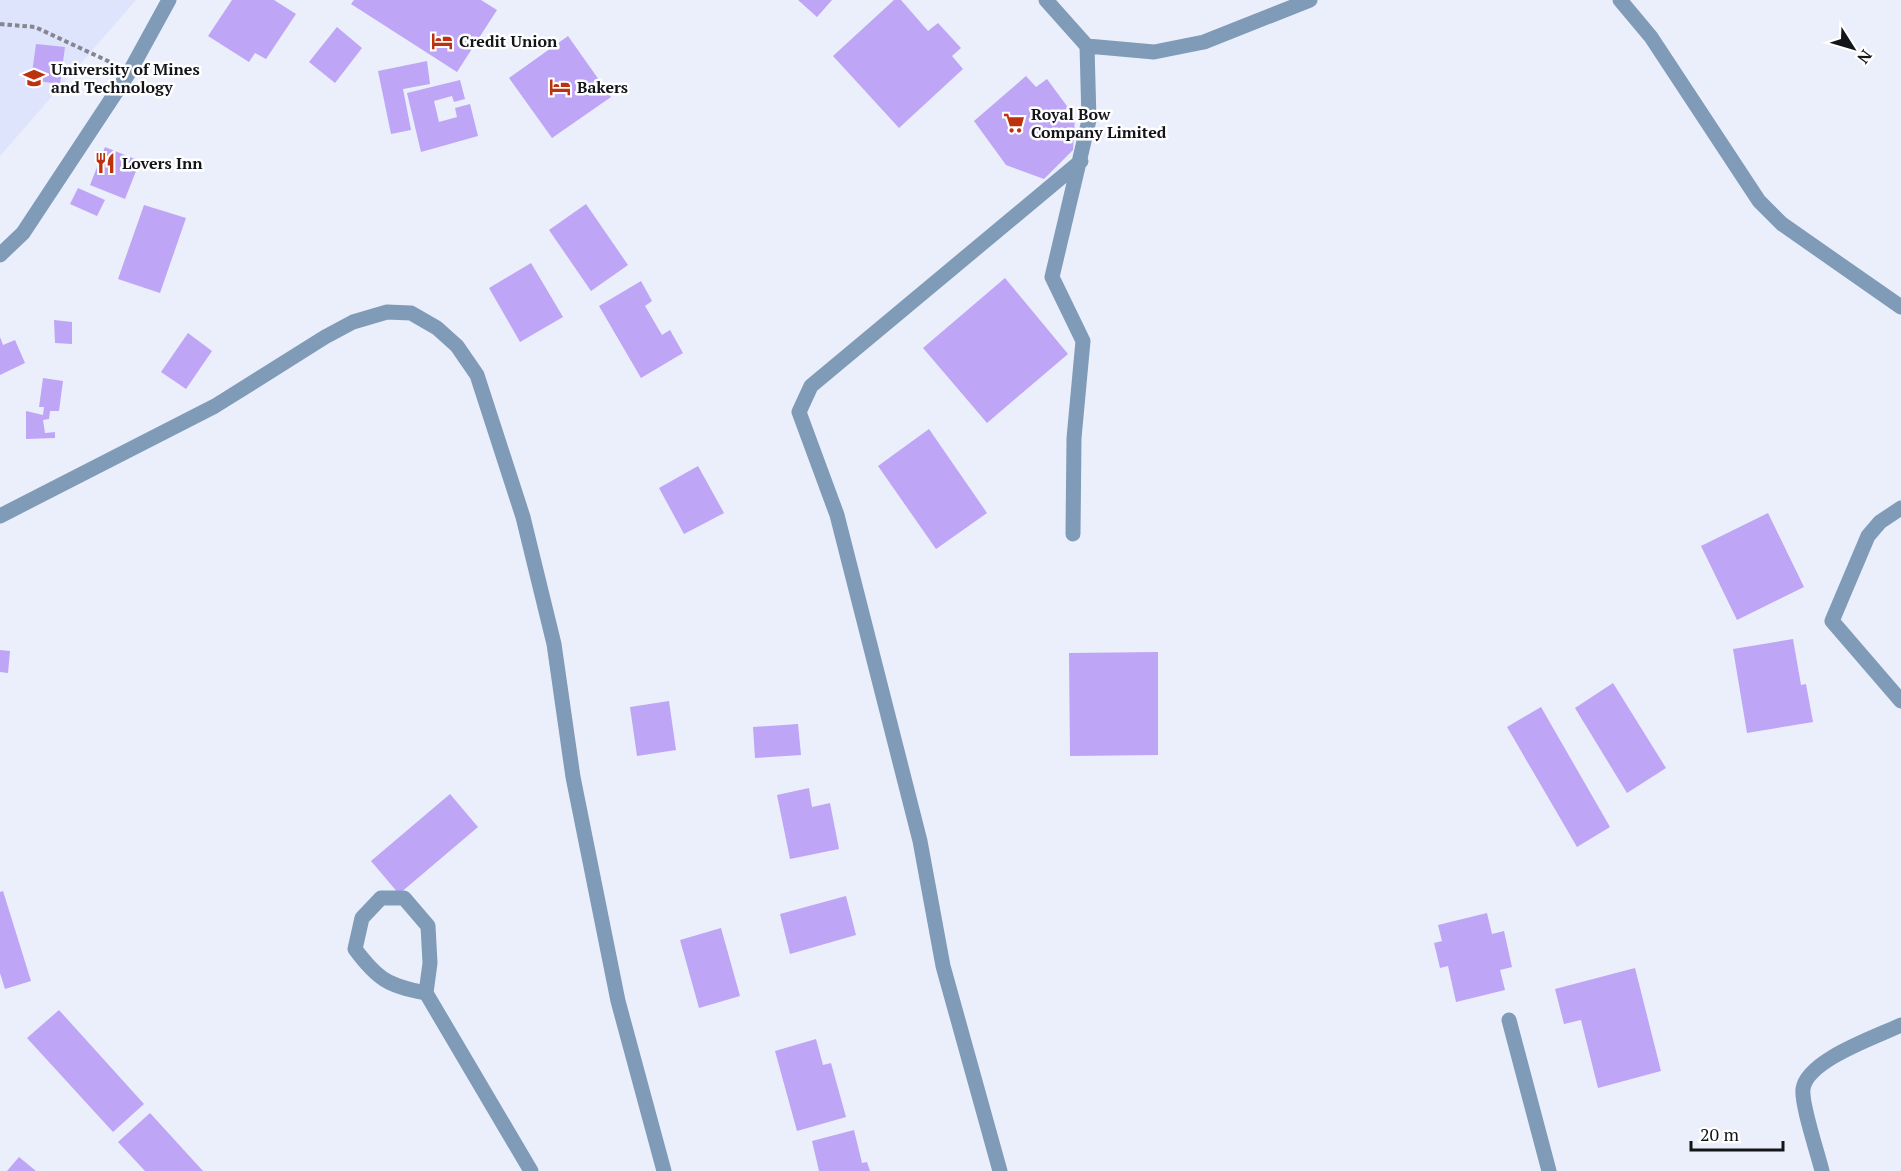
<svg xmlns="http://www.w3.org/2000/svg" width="1901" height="1171" viewBox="0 0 1901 1171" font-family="'PT Serif',serif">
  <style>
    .built { fill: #dee4fc }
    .building { fill: #bea5f5 }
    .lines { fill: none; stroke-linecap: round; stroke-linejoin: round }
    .path { stroke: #848690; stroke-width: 4; stroke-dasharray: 4.5 3; stroke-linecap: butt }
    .minor { stroke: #809bb7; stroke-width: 15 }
    .labels { text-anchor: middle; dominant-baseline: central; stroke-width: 5; stroke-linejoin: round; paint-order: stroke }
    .poi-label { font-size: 16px; font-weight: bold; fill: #14151b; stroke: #fff; text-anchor: start }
  </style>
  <rect width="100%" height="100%" fill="#ebeffc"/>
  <!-- built -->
  <path class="built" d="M0,0H136L0,156Z"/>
  <!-- building -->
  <path class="building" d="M232,0H274L296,14L266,59L255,53L249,62L208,36Z
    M354,0H481L497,10L457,72L351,4Z
    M798,0H832L817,17Z
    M894,0H901L928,31L938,23L961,48L952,56L963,69L899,128L833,56Z
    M337,27L362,48L335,83L309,62Z
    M568,36L611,97L552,138L509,78Z
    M36,44L65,47L60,84L31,80Z
    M427,61L430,84L403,89L411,130L391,134L378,71Z
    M1026,76L1036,87L1047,79L1075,117L1073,150L1044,179L1006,165L974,121Z
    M460,80L465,99L454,102L452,96L434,101L439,122L457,117L455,108L470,104L478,136L421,152L407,93Z
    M105,147L140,161L125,199L90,185Z
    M78,188L105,200L97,216L70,204Z
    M586,204L628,265L591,291L549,230Z
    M144,205L186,218L160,293L118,279Z
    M531,263L563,317L520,342L489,288Z
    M1005,278L1068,354L987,423L923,348Z
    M641,281L652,301L645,306L662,335L670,330L683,353L641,378L599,306Z
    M54,320L72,322V344L55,343Z
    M188,333L212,351L186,389L161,372Z
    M0,337L3,345L15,340L25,363L0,375Z
    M43,378L63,381L59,411H50L49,419L43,420L45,433L55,432V438L26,439V411L43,415L44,407H39Z
    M929,429L987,513L936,549L878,466Z
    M698,466L724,513L684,534L659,488Z
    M1768,513L1804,587L1737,620L1701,546Z
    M1793,639L1801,685L1806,684L1813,722L1747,733L1733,649Z
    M0,650L10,651L8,673L0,672Z
    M1158,652V755L1070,756L1069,653Z
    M1613,683L1666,768L1627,793L1575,708Z
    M669,701L676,750L637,756L630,707Z
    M1541,707L1610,827L1577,847L1507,727Z
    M798,724L801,755L755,758L753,727Z
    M809,788L812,807L830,803L839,849L790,859L777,795Z
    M450,794L478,827L399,894L371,861Z
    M3,891L31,981L5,989L0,973V892Z
    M846,896L856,935L790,954L780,914Z
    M1487,913L1492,934L1504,931L1512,967L1500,970L1505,990L1456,1002L1448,966L1440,968L1434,943L1442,941L1438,925Z
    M721,928L740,996L699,1008L680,940Z
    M1635,968L1661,1071L1598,1088L1581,1020L1564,1024L1555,989Z
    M59,1010L144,1104L113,1132L27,1038Z
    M816,1039L823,1065L831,1063L846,1117L797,1131L775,1051Z
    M150,1113L203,1171H145L118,1142Z
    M854,1130L862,1163L867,1162L870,1171H819L812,1141Z
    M19,1157L36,1171H7Z"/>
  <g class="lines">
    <!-- path -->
    <path class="path" d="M0,24L35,27L110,62"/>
    <!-- minor -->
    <path class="minor" d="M1046,0L1087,46L1154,52L1204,42L1310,0
      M1620,0L1651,37L1759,201L1782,224L1901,307
      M0,255L23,233L130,71L169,0
      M1901,508L1880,522L1868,536L1832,621L1901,701
      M0,516L215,406L325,337L353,322L387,312L411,313L437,328L457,346L477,375L523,517L554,644L573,777L618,1001L664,1171
      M1073,534L1074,438L1083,341L1052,277L1089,120L1087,46
      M426,993C389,986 378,980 355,949L362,918L381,898H404L428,926L430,963L426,993L531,1171
      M1509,1020L1549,1171
      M1000,1171L943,966L920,841L837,515L799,412L811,386L1081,161
      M1822,1171C1818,1154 1801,1104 1803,1089C1807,1060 1876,1037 1901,1025"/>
  </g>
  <!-- icons -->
  <defs>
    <symbol id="hotel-bare" viewBox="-9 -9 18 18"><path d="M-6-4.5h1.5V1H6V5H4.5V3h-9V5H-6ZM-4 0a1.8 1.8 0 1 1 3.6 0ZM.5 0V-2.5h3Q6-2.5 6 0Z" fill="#bc320e" stroke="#fff" stroke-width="2.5" paint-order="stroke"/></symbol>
    <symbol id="university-bare" viewBox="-9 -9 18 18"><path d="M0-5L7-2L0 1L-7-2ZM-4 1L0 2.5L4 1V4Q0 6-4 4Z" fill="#bc320e" stroke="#fff" stroke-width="2.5" paint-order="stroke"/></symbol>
    <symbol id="supermarket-bare" viewBox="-9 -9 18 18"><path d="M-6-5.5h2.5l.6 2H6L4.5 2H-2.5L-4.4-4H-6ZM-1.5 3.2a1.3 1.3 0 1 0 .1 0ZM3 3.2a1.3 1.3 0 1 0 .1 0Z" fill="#bc320e" stroke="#fff" stroke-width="2.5" paint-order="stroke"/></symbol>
    <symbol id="restaurant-bare" viewBox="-9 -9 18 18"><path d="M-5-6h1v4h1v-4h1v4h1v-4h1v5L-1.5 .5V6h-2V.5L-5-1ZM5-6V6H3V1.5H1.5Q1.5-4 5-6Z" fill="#bc320e" stroke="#fff" stroke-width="2.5" paint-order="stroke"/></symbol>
  </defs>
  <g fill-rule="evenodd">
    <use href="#hotel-bare" x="427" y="26" width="30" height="30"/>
    <use href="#university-bare" x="19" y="63" width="30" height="30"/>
    <use href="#hotel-bare" x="545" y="72" width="30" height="30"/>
    <use href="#supermarket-bare" x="999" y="108" width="30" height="30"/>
    <use href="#restaurant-bare" x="90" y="148" width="30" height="30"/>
  </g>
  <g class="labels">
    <!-- poi labels -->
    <g class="poi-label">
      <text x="459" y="41">Credit Union</text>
      <text x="51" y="69">University of Mines<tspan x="51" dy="18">and Technology</tspan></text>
      <text x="577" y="87">Bakers</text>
      <text x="1031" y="114">Royal Bow<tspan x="1031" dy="18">Company Limited</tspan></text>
      <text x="122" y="163">Lovers Inn</text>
    </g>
  </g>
  <!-- north arrow -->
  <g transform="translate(1853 48) rotate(127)" stroke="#ffffff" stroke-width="4.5" paint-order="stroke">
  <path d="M0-4.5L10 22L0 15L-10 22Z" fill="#14151b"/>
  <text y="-9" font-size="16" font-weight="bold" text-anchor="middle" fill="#14151b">N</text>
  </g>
  <!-- scale -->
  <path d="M1691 1141v9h92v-9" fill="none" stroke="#14151b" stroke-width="3"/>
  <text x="1700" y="1141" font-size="18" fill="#14151b" stroke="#ffffff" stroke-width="4.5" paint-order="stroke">20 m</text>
</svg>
